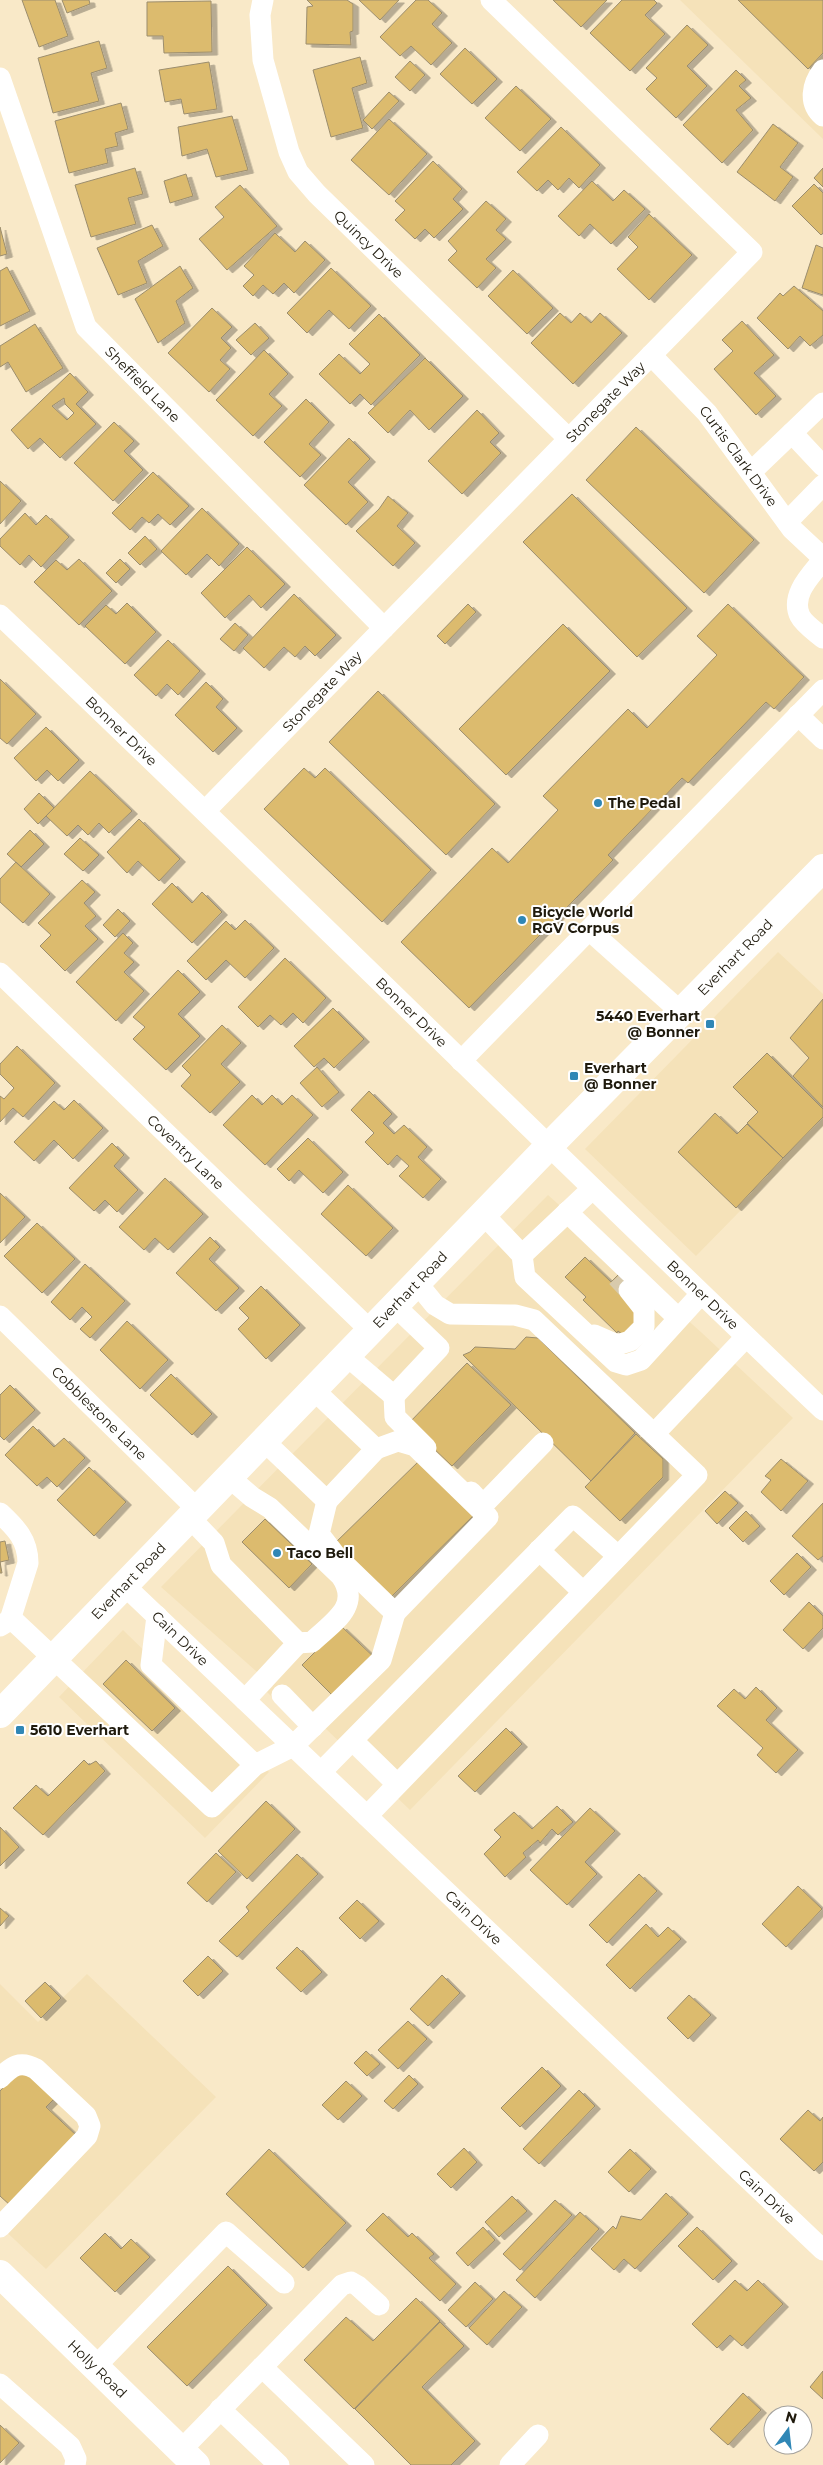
<svg xmlns="http://www.w3.org/2000/svg" width="823" height="2465" viewBox="0 0 823 2465" font-family="Montserrat,sans-serif">
  <style>
    .built { fill: #f5e2b9 }
    .building { fill: #dcbb6e; stroke: #9b8d6e; fill-rule: evenodd; filter: url(#shadow) }
    .lines { fill: none; stroke-linecap: round; stroke-linejoin: round }
    .minor-tunnel { stroke: #d8caac; stroke-width: 21; stroke-dasharray: 21 11; stroke-linecap: butt }
    .minor { stroke: #fff; stroke-width: 21 }
    .major { stroke: #fff; stroke-width: 28 }
    .poi-dot { fill: #3087b6; stroke: #fff; stroke-width: 2 }
    .labels { text-anchor: middle; dominant-baseline: central; stroke-width: 4; stroke-linejoin: round; paint-order: stroke }
    .street-label { font-size: 14px; fill: #1f1a0d; stroke: #fff }
    .poi-label { font-size: 14px; font-weight: bold; fill: #1f1a0d; stroke: #fff; text-anchor: start }
  </style>
  <defs>
    <filter id="shadow"><feDropShadow dx="5.5" dy="3" stdDeviation="0" flood-color="#0004"/></filter>
  </defs>
  <rect width="100%" height="100%" fill="#f9e9c8"/>
  <!-- built -->
  <path class="built" d="M680,0H823V139Z
    M778,952L823,994V1126L696,1256L585,1149Z
    M548,1195L702,1333L793,1418L410,1810L324,1727L311,1736L267,1692L273,1686L161,1587Z
    M123,1630L269,1772L205,1838L59,1697Z
    M87,1974L216,2097L46,2269L0,2226V1984L38,2022Z"/>
  <!-- building -->
  <path class="building" d="M22,0H55L68,36L39,47Z
    M62,0H89L90,4L67,13Z
    M307,0H347L353,4V31L350,32L351,45L306,44L307,7L313,6Z
    M359,0H399L380,20Z
    M416,0H428L442,13L432,24L452,43L431,65L411,46L400,56L380,37Z
    M553,0H607L581,27Z
    M622,0H654L657,3L645,15L665,34L630,71L590,33Z
    M738,0H823V53L808,69Z
    M211,1L212,52L164,53L163,36H147V2Z
    M687,25L708,45L687,66L707,86L676,118L646,89L657,78L646,68Z
    M99,41L107,68L91,73L99,101L53,113L38,58Z
    M465,48L497,79L472,104L440,74Z
    M360,57L367,83L352,88L363,128L331,137L313,70Z
    M410,61L425,75L410,91L395,77Z
    M209,62L217,109L184,114L181,99L165,102L159,70Z
    M736,70L746,80L739,86L751,98L736,110L753,130L722,163L683,125Z
    M516,86L551,119L520,151L485,118Z
    M389,92L399,101L372,129L363,120Z
    M121,103L128,129L115,133L118,146L105,149L108,163L69,173L55,121Z
    M232,116L248,170L216,177L207,149L182,156L178,127Z
    M389,119L427,154L389,195L351,160Z
    M773,124L798,143L780,167L793,177L775,201L737,172Z
    M561,127L600,165L579,188L569,178L558,190L548,180L537,191L517,172Z
    M433,161L462,189L453,199L463,209L434,238L425,229L415,239L395,220L405,210L395,201Z
    M135,168L143,194L128,198L136,224L91,237L75,185Z
    M823,168V187L814,178Z
    M186,174L193,196L170,203L164,181Z
    M592,181L613,201L624,190L645,209L611,244L590,224L579,236L558,216Z
    M814,184L823,193V233L821,235L792,206Z
    M240,185L277,226L227,270L199,239L224,217L215,207Z
    M486,201L506,219L496,230L506,239L486,259L496,268L477,288L448,260L457,251L448,241Z
    M649,214L692,255L649,300L617,269L638,247L628,237Z
    M152,225L163,246L138,261L147,283L118,295L97,248Z
    M0,227L7,254L0,256Z
    M275,233L295,252L305,241L325,260L294,293L284,283L273,294L263,285L253,296L243,286L254,275L244,266Z
    M816,245L823,248V295L802,288Z
    M180,266L193,288L176,301L185,323L158,343L135,299Z
    M7,267L30,311L0,326V271Z
    M331,268L371,306L349,329L329,310L307,333L287,313Z
    M513,270L553,308L527,334L488,296Z
    M794,286L823,311V335L810,346L800,336L788,349L757,318L780,293L783,296Z
    M212,308L232,327L221,338L231,348L220,360L230,369L209,392L168,353Z
    M560,313L571,323L580,313L591,323L600,313L622,333L573,384L531,343Z
    M379,314L420,355L371,405L360,394L350,404L319,374L339,354L360,374L370,364L349,344Z
    M742,321L774,355L754,373L776,396L756,415L714,369L733,351L722,340Z
    M255,323L269,338L251,355L236,340Z
    M35,324L63,368L26,392L8,362L0,367V346Z
    M264,350L288,374L269,394L282,406L253,436L216,400Z
    M425,358L463,396L429,430L410,410L388,433L368,413Z
    M70,373L88,392L76,404L96,424L60,458L40,438L28,449L11,430ZM64,398L65,404L74,413L67,420L52,406Z
    M306,399L329,422L309,444L321,455L300,477L264,442Z
    M477,410L499,433L490,442L501,453L462,494L428,461Z
    M114,422L134,441L124,451L143,470L113,501L74,463Z
    M636,427L754,540L704,593L586,480Z
    M349,438L370,459L348,482L368,502L346,525L304,485Z
    M153,472L189,506L170,525L158,514L149,523L142,517L130,530L112,513Z
    M0,481L21,501L0,524Z
    M572,494L687,608L637,657L523,542Z
    M388,496L408,513L397,526L415,543L393,566L356,531L379,509Z
    M202,508L239,544L219,566L207,554L186,575L161,551Z
    M25,513L36,525L46,515L69,537L41,567L29,555L20,565L0,546V539Z
    M145,536L157,549L140,565L128,553Z
    M247,547L285,584L261,608L249,595L225,618L201,593Z
    M79,559L112,591L79,625L34,582L56,560L67,570Z
    M120,559L130,569L116,583L106,573Z
    M294,594L336,635L315,656L305,646L295,657L284,647L264,668L243,648Z
    M127,603L156,632L125,664L85,626L106,605L116,614Z
    M468,604L476,612L445,644L437,636Z
    M728,604L804,677L774,709L766,702L688,783L682,778L608,855L613,860L469,1008L401,942L492,848L508,863L558,810L543,796L628,709L647,728L717,655L697,636Z
    M235,623L248,635L234,651L220,639Z
    M563,624L610,671L506,775L459,729Z
    M168,640L200,671L178,695L167,684L156,696L134,675Z
    M0,679L36,714L7,744L0,738Z
    M206,682L223,699L216,707L237,728L213,752L175,715Z
    M378,691L495,804L446,855L329,742Z
    M46,727L79,760L58,781L47,770L36,781L14,758Z
    M304,768L315,778L325,768L431,870L382,922L264,809Z
    M90,771L132,811L109,833L99,823L88,835L78,825L67,836L46,816Z
    M39,793L54,808L38,824L24,809Z
    M139,819L180,859L159,881L138,861L127,873L107,852Z
    M30,830L44,844L21,867L7,854Z
    M80,838L99,855L83,871L64,854Z
    M16,862L50,894L23,923L0,902V879Z
    M82,880L95,892L84,903L96,916L85,926L98,939L65,971L40,946L51,935L38,923Z
    M172,883L192,903L202,892L222,912L192,943L152,904Z
    M118,909L130,921L115,937L103,925Z
    M245,920L274,948L245,978L226,960L206,980L187,961L226,921L235,930Z
    M123,933L133,943L124,953L134,962L124,972L144,991L116,1021L76,982Z
    M285,958L326,998L303,1023L293,1013L281,1025L270,1015L258,1027L238,1007Z
    M178,970L200,992L178,1014L200,1036L166,1070L133,1039L145,1027L133,1017Z
    M823,999V1107L793,1076L809,1058L790,1038Z
    M333,1008L364,1039L334,1068L324,1058L314,1067L294,1046Z
    M222,1025L241,1043L221,1064L240,1082L210,1113L181,1086L191,1075L182,1066Z
    M17,1046L55,1083L23,1117L13,1108L0,1122V1096L4,1099L14,1088L0,1074V1064Z
    M767,1053L823,1109V1117L783,1158L747,1123L758,1112L733,1087Z
    M317,1067L339,1092L322,1107L300,1083Z
    M369,1091L392,1114L383,1123L394,1134L404,1125L427,1147L418,1157L441,1179L423,1198L399,1176L409,1166L397,1155L388,1165L365,1142L374,1133L351,1110Z
    M252,1095L262,1105L272,1095L282,1105L292,1095L313,1115L265,1165L223,1125Z
    M74,1100L103,1128L73,1159L54,1140L34,1161L14,1142L54,1101L64,1110Z
    M715,1113L737,1134L747,1124L783,1158L736,1208L678,1152Z
    M308,1138L343,1172L323,1193L299,1170L289,1181L277,1169Z
    M112,1143L124,1155L114,1166L138,1190L117,1212L105,1200L94,1211L69,1188Z
    M165,1178L203,1214L168,1250L155,1238L144,1250L119,1227Z
    M348,1185L393,1228L366,1256L321,1214Z
    M0,1193L25,1217L0,1243Z
    M37,1223L75,1259L42,1293L4,1256Z
    M210,1237L220,1247L209,1259L239,1288L216,1311L176,1273Z
    M585,1257L611,1282L621,1272L634,1284L643,1321L627,1338L618,1331L617,1333L583,1300L586,1297L565,1277Z
    M85,1264L125,1301L90,1338L80,1329L92,1317L82,1307L70,1320L51,1302Z
    M261,1286L300,1325L266,1359L238,1329L249,1318L239,1308Z
    M127,1321L168,1360L140,1389L100,1350Z
    M526,1337L538,1338L635,1433L591,1481L463,1355L470,1352L475,1347L515,1349Z
    M467,1363L511,1405L452,1466L408,1424Z
    M171,1374L212,1414L192,1435L150,1395Z
    M10,1385L35,1410L4,1440L0,1436V1395Z
    M33,1426L54,1447L64,1438L85,1458L57,1487L47,1477L37,1486L5,1455Z
    M636,1434L663,1459V1477L620,1521L585,1487Z
    M421,1459L476,1513L386,1602L332,1546Z
    M781,1459L808,1481L781,1511L761,1492L771,1480L765,1476Z
    M89,1467L126,1502L94,1536L57,1500Z
    M725,1491L738,1503L717,1524L705,1511Z
    M823,1503V1556L818,1560L792,1536Z
    M746,1511L760,1526L743,1542L729,1528Z
    M265,1519L312,1564L289,1588L242,1542Z
    M5,1541L9,1560L0,1562L2,1573H0V1542Z
    M797,1553L811,1567L784,1595L770,1581Z
    M809,1602L823,1616V1628L803,1649L783,1630Z
    M341,1626L377,1660L337,1700L302,1665Z
    M126,1660L175,1708L152,1731L103,1684Z
    M756,1687L777,1708L766,1720L798,1750L776,1773L757,1755L763,1748L717,1706L734,1689L745,1699Z
    M506,1728L522,1744L475,1792L458,1776Z
    M84,1760L89,1765L96,1761L105,1771L43,1835L13,1808L36,1785L48,1796Z
    M266,1801L295,1829L247,1879L218,1851Z
    M557,1806L573,1822L558,1835L552,1829L540,1843L538,1840L523,1853L526,1857L505,1877L484,1854L501,1837L494,1830L514,1812L532,1829Z
    M590,1808L615,1831L585,1862L597,1874L567,1905L530,1870Z
    M0,1827L19,1847L0,1866Z
    M216,1853L236,1872L207,1902L187,1883Z
    M297,1854L318,1874L237,1957L219,1941L249,1911L246,1907Z
    M639,1874L657,1891L607,1943L589,1925Z
    M798,1886L822,1909L786,1947L762,1924Z
    M357,1900L379,1921L360,1939L339,1918Z
    M0,1908L9,1916L0,1926Z
    M646,1924L658,1937L668,1927L681,1939L630,1989L606,1965Z
    M297,1947L322,1972L301,1992L276,1968Z
    M208,1956L223,1971L198,1996L183,1981Z
    M442,1975L460,1993L428,2026L410,2009Z
    M45,1982L61,1998L41,2018L25,2001Z
    M689,1995L711,2015L688,2039L667,2018Z
    M408,2021L427,2039L398,2069L378,2050Z
    M366,2051L380,2064L367,2076L354,2063Z
    M542,2067L561,2086L520,2127L501,2108Z
    M22,2068L54,2099L46,2107L77,2136L11,2206L0,2196V2091Z
    M409,2075L418,2084L393,2109L384,2101Z
    M346,2081L362,2096L338,2120L322,2105Z
    M579,2090L595,2106L539,2164L523,2149Z
    M808,2110L820,2121L823,2117V2162L814,2171L780,2139Z
    M464,2148L477,2162L451,2188L437,2174Z
    M269,2149L346,2223L303,2268L226,2194Z
    M630,2149L651,2169L629,2192L608,2172Z
    M666,2193L688,2214L635,2269L624,2259L614,2270L591,2249L613,2226L616,2229L621,2216L641,2220Z
    M512,2196L527,2211L499,2237L485,2222Z
    M555,2200L572,2215L520,2270L503,2254Z
    M580,2212L599,2229L535,2298L516,2280Z
    M383,2213L408,2237L412,2233L434,2254L429,2258L456,2284L440,2301L366,2230Z
    M483,2227L495,2240L468,2266L456,2253Z
    M697,2227L732,2261L713,2280L678,2246Z
    M105,2233L121,2249L131,2239L150,2257L115,2292L80,2258Z
    M228,2266L267,2305L187,2386L147,2347Z
    M735,2280L747,2291L758,2280L783,2304L742,2346L730,2335L717,2348L692,2324Z
    M475,2282L493,2299L466,2327L448,2310Z
    M504,2291L522,2307L487,2345L469,2328Z
    M416,2298L440,2321L354,2409L304,2360L346,2317L373,2341Z
    M440,2322L464,2346L422,2387L475,2441L451,2465H411L355,2409Z
    M823,2371V2399L810,2387Z
    M743,2393L761,2410L728,2445L710,2429Z
    M0,2425L19,2443L0,2463Z"/>
  <g class="lines">
    <!-- minor-tunnel -->
    <path class="minor-tunnel" d="M617,1277L629,1290"/>
    <!-- minor -->
    <g class="minor">
      <path id="s1" d="M263,0L260,15L263,60L289,152L298,172L317,194L568,438"/>
      <path d="M823,70C812,84 808,103 823,116"/>
      <path id="s2" d="M0,78L86,327L384,628"/>
      <path id="s3" d="M651,355L707,413L792,529L823,558"/>
      <path d="M792,433L823,466"/>
      <path d="M751,472L823,403"/>
      <path d="M787,522L823,485"/>
      <path d="M823,560C811,575 790,595 800,616C804,624 816,632 823,638"/>
      <path id="s4" d="M0,615C277,878 547,1147 823,1410"/>
      <path d="M798,715L823,739"/>
      <path id="s5" d="M206,810L752,252L491,0"/>
      <path d="M589,930L681,1012"/>
      <path id="s6" d="M0,973L371,1331"/>
      <path d="M461,1061L823,690"/>
      <path d="M567,1212L678,1318"/>
      <path d="M483,1214L522,1255L525,1277L616,1362L626,1365L641,1360L701,1294"/>
      <path d="M522,1255L592,1189"/>
      <path id="s7" d="M0,1316L198,1510"/>
      <path d="M594,1335L617,1345L630,1341L644,1327V1309L629,1290"/>
      <path d="M347,1356L394,1396L439,1348L395,1306"/>
      <path d="M394,1396L395,1417L426,1448"/>
      <path d="M654,1434L746,1337"/>
      <path d="M264,1441L327,1501L376,1449L314,1390"/>
      <path d="M230,1478L252,1497L270,1508L341,1576C362,1606 333,1622 312,1642L298,1643"/>
      <path d="M471,1492L483,1505L543,1443"/>
      <path d="M327,1501L319,1534L336,1556L395,1613L488,1517L415,1446L398,1441L376,1449"/>
      <path d="M0,1513C16,1528 28,1540 28,1563L10,1620"/>
      <path d="M190,1518L214,1543L221,1565L298,1643L245,1700"/>
      <path d="M539,1550L583,1592"/>
      <path id="s8" d="M125,1586L823,2250"/>
      <path d="M157,1616L151,1665L255,1765"/>
      <path d="M0,1626L10,1620L15,1622L212,1807L255,1765L293,1746L381,1660L395,1613"/>
      <path d="M282,1695L313,1727"/>
      <path d="M353,1741L397,1784"/>
      <path d="M321,1772L573,1516L618,1556"/>
      <path d="M367,1816L697,1475L534,1320L515,1315L450,1314L435,1305L417,1283"/>
      <path d="M0,2078C12,2066 20,2060 36,2069L86,2116L90,2126L87,2136L0,2227"/>
      <path d="M95,2367L226,2232L284,2283"/>
      <path d="M262,2367L364,2465"/>
      <path d="M0,2384L70,2446L76,2459L75,2465"/>
      <path d="M220,2409L279,2465"/>
      <path d="M181,2450L342,2285L351,2282L358,2286L379,2305"/>
      <path d="M510,2465L538,2435"/>
    </g>
    <!-- major -->
    <g class="major">
      <path id="s9" d="M0,1714L548,1147L823,868"/>
      <path id="s10" d="M0,2274L196,2465"/>
    </g>
  </g>
  <!-- markers -->
  <g class="poi-dot">
    <circle cx="598" cy="803" r="5"/>
    <circle cx="522" cy="920" r="5"/>
    <rect x="705" y="1019" width="10" height="10" rx="2.5"/>
    <rect x="569" y="1071" width="10" height="10" rx="2.5"/>
    <circle cx="277" cy="1553" r="5"/>
    <rect x="15" y="1725" width="10" height="10" rx="2.5"/>
  </g>
  <g class="labels">
    <!-- street labels -->
    <g class="street-label">
      <text stroke="none"><textPath href="#s1" startOffset="279">Quincy Drive</textPath></text>
      <text stroke="none"><textPath href="#s2" startOffset="344">Sheffield Lane</textPath></text>
      <text stroke="none"><textPath href="#s5" startOffset="571">Stonegate Way</textPath></text>
      <text stroke="none"><textPath href="#s3" startOffset="134">Curtis Clark Drive</textPath></text>
      <text stroke="none"><textPath href="#s5" startOffset="166">Stonegate Way</textPath></text>
      <text stroke="none"><textPath href="#s4" startOffset="168">Bonner Drive</textPath></text>
      <text stroke="none"><textPath href="#s9" startOffset="1055">Everhart Road</textPath></text>
      <text stroke="none"><textPath href="#s4" startOffset="572">Bonner Drive</textPath></text>
      <text stroke="none"><textPath href="#s6" startOffset="258">Coventry Lane</textPath></text>
      <text stroke="none"><textPath href="#s9" startOffset="590">Everhart Road</textPath></text>
      <text stroke="none"><textPath href="#s4" startOffset="978">Bonner Drive</textPath></text>
      <text stroke="none"><textPath href="#s7" startOffset="139">Cobblestone Lane</textPath></text>
      <text stroke="none"><textPath href="#s9" startOffset="185">Everhart Road</textPath></text>
      <text stroke="none"><textPath href="#s8" startOffset="76">Cain Drive</textPath></text>
      <text stroke="none"><textPath href="#s8" startOffset="481">Cain Drive</textPath></text>
      <text stroke="none"><textPath href="#s8" startOffset="886">Cain Drive</textPath></text>
      <text stroke="none"><textPath href="#s10" startOffset="136">Holly Road</textPath></text>
    </g>
    <!-- poi labels -->
    <g class="poi-label">
      <text x="608" y="803">The Pedal</text>
      <text x="532" y="912">Bicycle World<tspan x="532" dy="16">RGV Corpus</tspan></text>
      <text x="700" y="1016" text-anchor="end">5440 Everhart<tspan x="700" dy="16">@ Bonner</tspan></text>
      <text x="584" y="1068">Everhart<tspan x="584" dy="16">@ Bonner</tspan></text>
      <text x="287" y="1553">Taco Bell</text>
      <text x="30" y="1730">5610 Everhart</text>
    </g>
  </g>
  <!-- north arrow -->
  <g transform="translate(788 2430) rotate(15)"><circle r="24" fill="#ffffff" stroke="#a5a39e"/>
  <path d="M0-4L9 19L0 12L-9 19Z" fill="#3087b6"/>
  <text y="-8" font-size="14" font-weight="bold" text-anchor="middle" fill="#1f1a0d">N</text>
  </g>
</svg>
